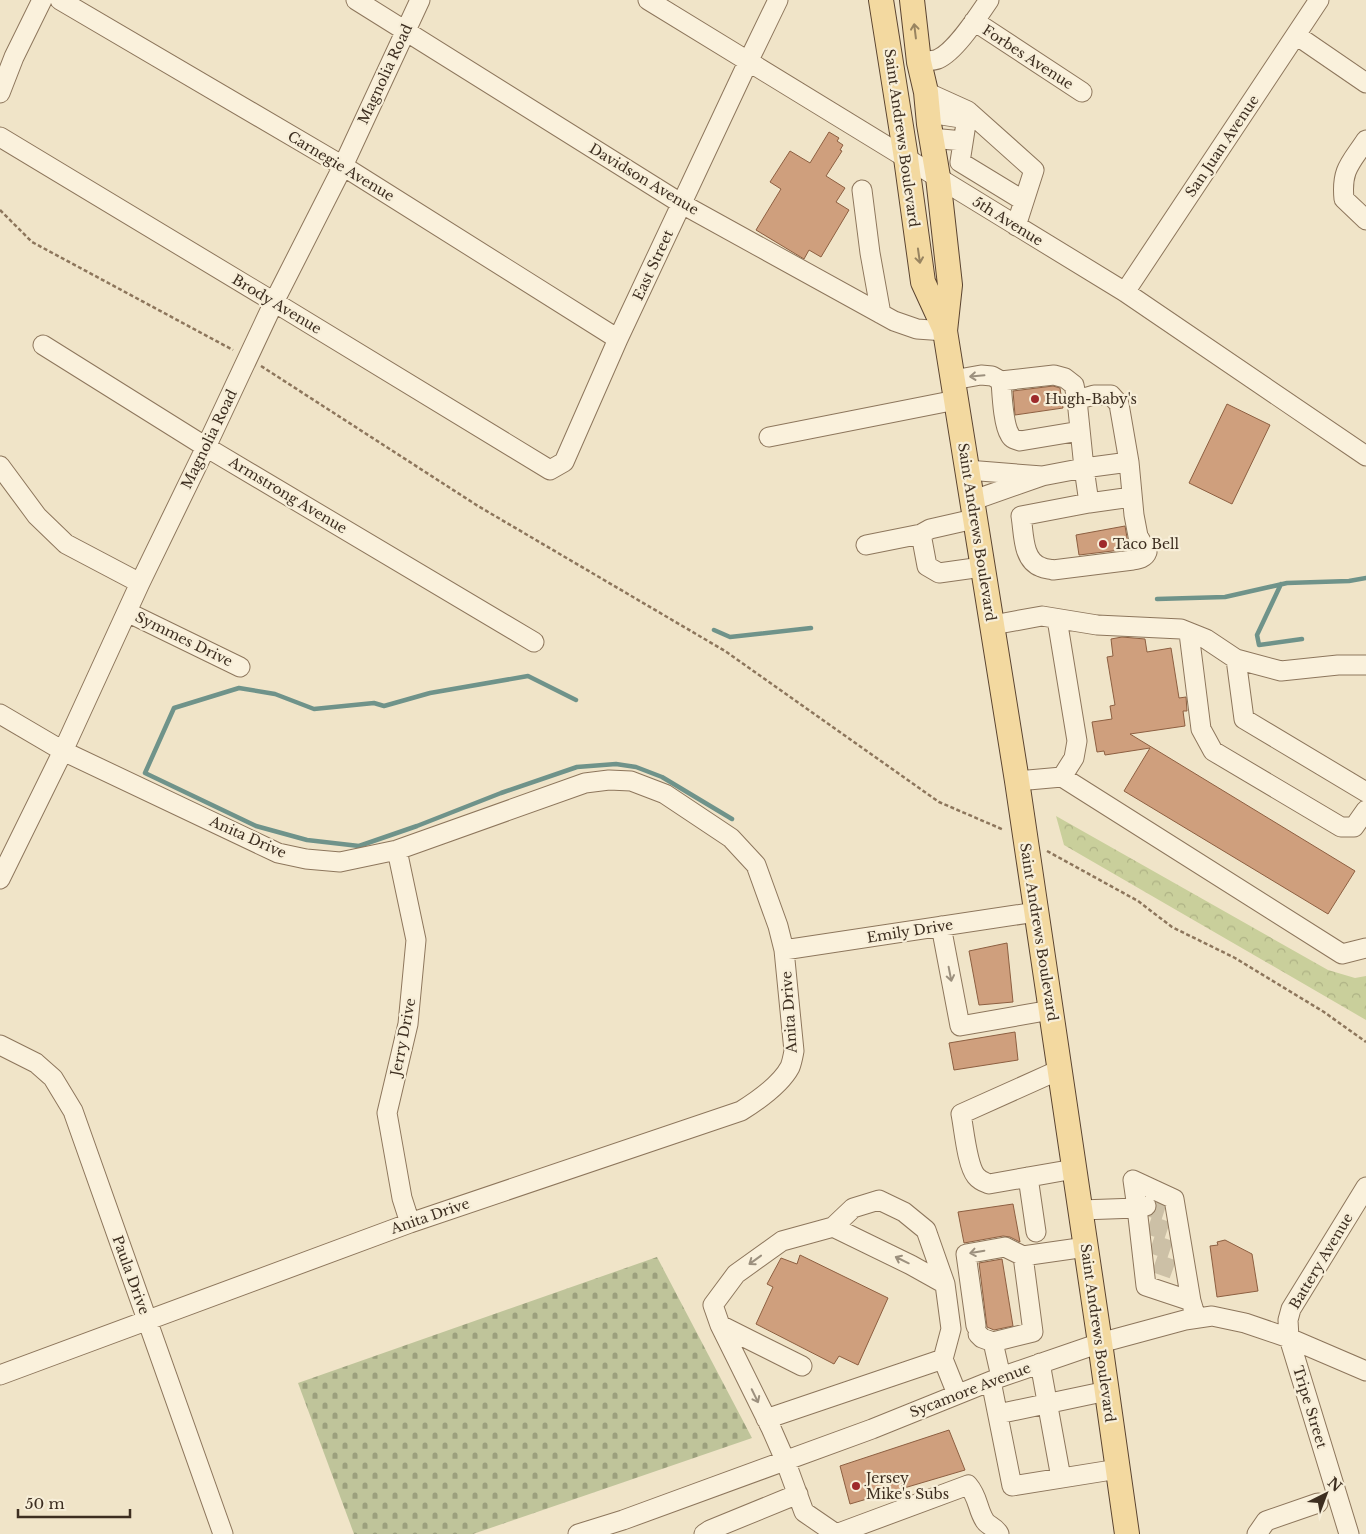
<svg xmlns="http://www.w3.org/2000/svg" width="1366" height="1534" viewBox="0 0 1366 1534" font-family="'Libre Baskerville',serif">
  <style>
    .forest { fill: url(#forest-crowns) }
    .cemetery { fill: url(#cemetery-stones) }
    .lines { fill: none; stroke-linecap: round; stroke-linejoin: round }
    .stream { stroke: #6f938a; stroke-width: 4.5 }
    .building { fill: #cf9f7d; stroke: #8d5f41 }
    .minor-tunnel { stroke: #ccc0a6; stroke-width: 19; stroke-dasharray: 19 9; stroke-linecap: butt }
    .minor-casing { stroke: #8d765c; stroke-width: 21 }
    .major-casing { stroke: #5b4430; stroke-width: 26 }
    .path { stroke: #8d765c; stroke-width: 2.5; stroke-dasharray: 4 2.5; stroke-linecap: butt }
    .minor { stroke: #faf1dc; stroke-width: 19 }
    .major { stroke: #f3d9a0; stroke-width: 24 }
    .oneway { stroke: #988460 }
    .oneway2 { stroke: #9c907e }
    .poi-dot { fill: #9e2a2b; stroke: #f7eed8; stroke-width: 2 }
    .labels { text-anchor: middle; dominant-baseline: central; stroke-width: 4.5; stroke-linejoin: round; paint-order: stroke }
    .street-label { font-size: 14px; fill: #3d2e20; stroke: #f7eed8 }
    .poi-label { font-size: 14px; fill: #3d2e20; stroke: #f7eed8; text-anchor: start }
  </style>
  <defs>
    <pattern id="forest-crowns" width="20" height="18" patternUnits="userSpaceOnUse" patternTransform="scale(1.25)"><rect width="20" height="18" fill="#c9cf9b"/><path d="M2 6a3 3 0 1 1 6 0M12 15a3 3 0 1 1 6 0" fill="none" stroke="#aeb285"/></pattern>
    <pattern id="cemetery-stones" width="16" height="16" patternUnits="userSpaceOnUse" patternTransform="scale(1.25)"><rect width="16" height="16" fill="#bfc49a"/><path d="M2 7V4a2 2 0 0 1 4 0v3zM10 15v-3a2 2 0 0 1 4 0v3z" fill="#9ca07d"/></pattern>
  </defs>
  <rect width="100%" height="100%" fill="#f0e4c8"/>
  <!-- forest -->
  <path class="forest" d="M1056,816L1328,970L1355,978L1366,976V1020L1064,845Z"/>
  <!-- cemetery -->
  <path class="cemetery" d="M657,1257L752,1438L473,1534H354L298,1383Z"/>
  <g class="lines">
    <!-- stream -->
    <path class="stream" d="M1281,584L1257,635L1259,645L1302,639
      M1157,599L1225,597L1287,583L1349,581L1366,578
      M714,630L730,637L811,628
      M576,700L528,676L430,693L384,706L374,703L314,709L275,694L239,688L174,708L145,773L256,826L307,840L359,846L417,826L501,793L577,767L616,764L636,767L662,777L732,819"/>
  </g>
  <!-- building -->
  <path class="building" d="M829,132L839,138L837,141L843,145L840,150L842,151L826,176L845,188L836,202L849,210L821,257L809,250L804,259L756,230L781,189L770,182L790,151L810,163Z
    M1053,386L1060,388L1063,408L1015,415L1013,391Z
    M1227,404L1270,425L1232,504L1189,483Z
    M1125,526L1129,549L1079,555L1076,535Z
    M1122,637L1145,639L1147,652L1171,648L1179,698L1186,697L1187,711H1183L1185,726L1130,734L1355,871L1328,914L1124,791L1150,748L1105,755L1104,751L1097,752L1092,722L1112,719L1110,706L1115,705L1107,657L1113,656L1111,639Z
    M1007,943L1013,1002L979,1005L969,951Z
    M1015,1032L1018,1060L954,1070L949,1043Z
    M1013,1204L1020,1242L1010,1237L1003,1236L964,1243L958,1212Z
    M1225,1240L1252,1254L1258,1291L1217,1297L1210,1246L1218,1245L1217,1242Z
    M800,1255L888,1298L858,1365L839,1356L834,1364L756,1324L773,1287L767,1284L781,1258L797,1264Z
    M1002,1259L1013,1326L994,1330L987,1327L979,1263Z
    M949,1430L965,1470L850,1504L840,1466Z"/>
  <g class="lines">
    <!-- minor-tunnel -->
    <path class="minor-tunnel" d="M1146,1206L1171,1214
      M1149,1225L1173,1233
      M1152,1244L1176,1252
      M1155,1263L1180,1272"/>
    <defs>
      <path id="minor" d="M60,0L343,166L618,339
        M356,0L682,204L894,321L917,329L945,331
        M648,0L1125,292L1366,456
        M974,21L1082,92
        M1296,35L1366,83
        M919,62C925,61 933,61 938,59C956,51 978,16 989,0
        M926,92L968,111
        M0,93L14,57L42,0
        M929,113L967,119
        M0,137L274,302L550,470L564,462L618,339L748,62L778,0
        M931,138L963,141
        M1366,140C1351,163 1341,169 1344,199L1366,220
        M862,190L870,253L881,314
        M1016,226L1034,170L968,111L960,162L1024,201
        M1125,292L1319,0
        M43,345L206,447L534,642
        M953,380L981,375L992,376L1001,381L1054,375L1065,378L1074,385L1077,400
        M1001,381C1002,394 1003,424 1010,435C1012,439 1016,440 1020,441L1080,431
        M769,437L956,400
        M0,466L37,516L66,544L140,583
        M967,470L1042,476L971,501
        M1042,476L1084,468L1129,462L1119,404L1111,395H1094L1077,400L1084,468L1089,503L1021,516C1024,533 1022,560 1041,567C1045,569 1049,569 1053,570L1133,560C1139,559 1145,558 1147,552L1138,536L1134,515L1129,462
        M1089,503L1132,497
        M921,534L927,566L939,573L982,567
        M866,545L921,534L930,529L974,519
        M127,612L240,667
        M1057,619L1077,741L1074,758L1062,777
        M993,625L1042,616L1097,625L1181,629L1206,639L1236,659L1281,671L1338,665H1366
        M1189,633L1201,729L1213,751L1341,827H1354L1366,810
        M1236,659L1244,719L1366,792
        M0,714L63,751L278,853L306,859L340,862L397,850L585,783L609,780L631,781L665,794L731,838L756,865L778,926L784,950L794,1051C793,1056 792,1062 790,1067C781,1084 757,1101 741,1111L410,1223L0,1375
        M1017,781L1062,777L1342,954L1366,948
        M397,850L416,940L408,1024L387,1113L402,1198L410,1223
        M0,879L63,751L140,583L206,447L274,302L343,166L420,0
        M941,926L960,1026L1051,1010
        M784,950L1036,912
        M0,1045L36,1063L53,1078L73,1111L223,1534
        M1059,1070L961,1114C964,1129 967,1165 976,1176C980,1181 984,1182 989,1184L1074,1169
        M1028,1177L1036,1232
        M1146,1206L1137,1208L1133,1180L1174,1199L1191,1301
        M1081,1210L1137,1208L1146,1286L1191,1301L1196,1318
        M833,1227L853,1208L879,1200L904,1212L926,1230L945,1284L951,1329L943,1359L957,1394
        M720,1325L802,1366
        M976,1326L966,1254L1005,1247L1023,1256
        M978,1334L982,1338L993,1342L1033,1332L1023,1256L1086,1247
        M993,1342L1001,1377
        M1040,1363L1061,1478
        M991,1381L1012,1486L1118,1469
        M998,1414L1107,1391
        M766,1419L943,1359
        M578,1534L623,1520L872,1429L1001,1377L1100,1343L1185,1320L1212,1316L1245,1323L1289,1338L1366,1371
        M704,1534L710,1530L798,1494
        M836,1534L804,1512L785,1460L771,1428L720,1325L713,1305L736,1274L782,1241L833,1227L911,1265L945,1284
        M836,1534L968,1485C979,1498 977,1509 985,1521C988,1526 996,1527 999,1534
        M1257,1534L1266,1521L1318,1503
        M1349,1534L1289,1338L1288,1320L1291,1309L1366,1187"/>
      <path id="major" d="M881,0L906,158L923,282L945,330
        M912,0L919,62L926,92L929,124L938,177L950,285L945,331L1017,781L1100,1343L1127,1534"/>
    </defs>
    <!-- minor casing -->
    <use href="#minor" class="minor-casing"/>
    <!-- major casing -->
    <use href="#major" class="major-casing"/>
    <!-- path -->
    <path class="path" d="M0,210L32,242L233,350
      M261,366L478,506L725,651L939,802L1004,830
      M1047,851L1138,901L1172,927L1235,958L1324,1012L1366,1042"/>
    <!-- minor -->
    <use href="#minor" class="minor"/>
    <!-- major -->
    <use href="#major" class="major"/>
  </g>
  <!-- one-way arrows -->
  <defs><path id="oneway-shaft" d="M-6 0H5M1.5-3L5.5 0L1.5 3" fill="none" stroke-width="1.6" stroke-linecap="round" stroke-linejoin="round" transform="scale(1.25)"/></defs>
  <g class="oneway">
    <use href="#oneway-shaft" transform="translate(915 31) rotate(-97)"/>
    <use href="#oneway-shaft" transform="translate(919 256) rotate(82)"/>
  </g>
  <g class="oneway2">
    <use href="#oneway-shaft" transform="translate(977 376) rotate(175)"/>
    <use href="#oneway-shaft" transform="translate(950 974) rotate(79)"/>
    <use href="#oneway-shaft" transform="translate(977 1252) rotate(170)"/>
    <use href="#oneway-shaft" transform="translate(755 1260) rotate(144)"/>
    <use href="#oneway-shaft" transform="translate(902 1260) rotate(-154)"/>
    <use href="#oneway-shaft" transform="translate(755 1396) rotate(64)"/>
  </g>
  <!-- markers -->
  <g class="poi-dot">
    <circle cx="1035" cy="399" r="5"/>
    <circle cx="1103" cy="544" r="5"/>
    <circle cx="856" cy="1486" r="5"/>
  </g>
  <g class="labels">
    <!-- street labels -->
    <g class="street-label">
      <text transform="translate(1028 57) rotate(33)">Forbes Avenue</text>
      <text transform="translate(385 74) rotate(-65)">Magnolia Road</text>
      <text transform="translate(902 138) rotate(82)">Saint Andrews Boulevard</text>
      <text transform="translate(1222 146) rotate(-56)">San Juan Avenue</text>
      <text transform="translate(341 166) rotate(31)">Carnegie Avenue</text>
      <text transform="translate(644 179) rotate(31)">Davidson Avenue</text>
      <text transform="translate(1008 221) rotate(32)">5th Avenue</text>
      <text transform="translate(653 265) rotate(-65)">East Street</text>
      <text transform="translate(277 304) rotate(31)">Brody Avenue</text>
      <text transform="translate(209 439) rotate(-64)">Magnolia Road</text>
      <text transform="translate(288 495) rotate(31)">Armstrong Avenue</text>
      <text transform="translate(977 532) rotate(81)">Saint Andrews Boulevard</text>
      <text transform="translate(184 639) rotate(26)">Symmes Drive</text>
      <text transform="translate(248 837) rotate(24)">Anita Drive</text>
      <text transform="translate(910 931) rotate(-9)">Emily Drive</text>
      <text transform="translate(1039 932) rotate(81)">Saint Andrews Boulevard</text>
      <text transform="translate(789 1012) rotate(-94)">Anita Drive</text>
      <text transform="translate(403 1037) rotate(-79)">Jerry Drive</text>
      <text transform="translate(430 1216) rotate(-19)">Anita Drive</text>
      <text transform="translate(1321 1261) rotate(-59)">Battery Avenue</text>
      <text transform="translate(131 1275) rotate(70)">Paula Drive</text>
      <text transform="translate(1098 1333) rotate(82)">Saint Andrews Boulevard</text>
      <text transform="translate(970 1390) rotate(-21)">Sycamore Avenue</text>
      <text transform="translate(1310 1407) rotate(73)">Tripe Street</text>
    </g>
    <!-- poi labels -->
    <g class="poi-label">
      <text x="1045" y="399">Hugh-Baby's</text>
      <text x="1113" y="544">Taco Bell</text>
      <text x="866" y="1478">Jersey<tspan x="866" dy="16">Mike's Subs</tspan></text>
    </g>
  </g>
  <!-- north arrow -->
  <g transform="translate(1326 1494) rotate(42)" stroke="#f7eed8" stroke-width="4" paint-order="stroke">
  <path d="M0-4L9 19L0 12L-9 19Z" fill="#3d2e20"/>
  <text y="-8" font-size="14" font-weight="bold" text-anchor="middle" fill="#3d2e20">N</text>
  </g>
  <!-- scale -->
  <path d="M18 1509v8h112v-8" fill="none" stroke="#3d2e20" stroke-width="2.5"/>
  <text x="25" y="1509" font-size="15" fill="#3d2e20" stroke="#f7eed8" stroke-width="4" paint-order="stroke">50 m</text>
</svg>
